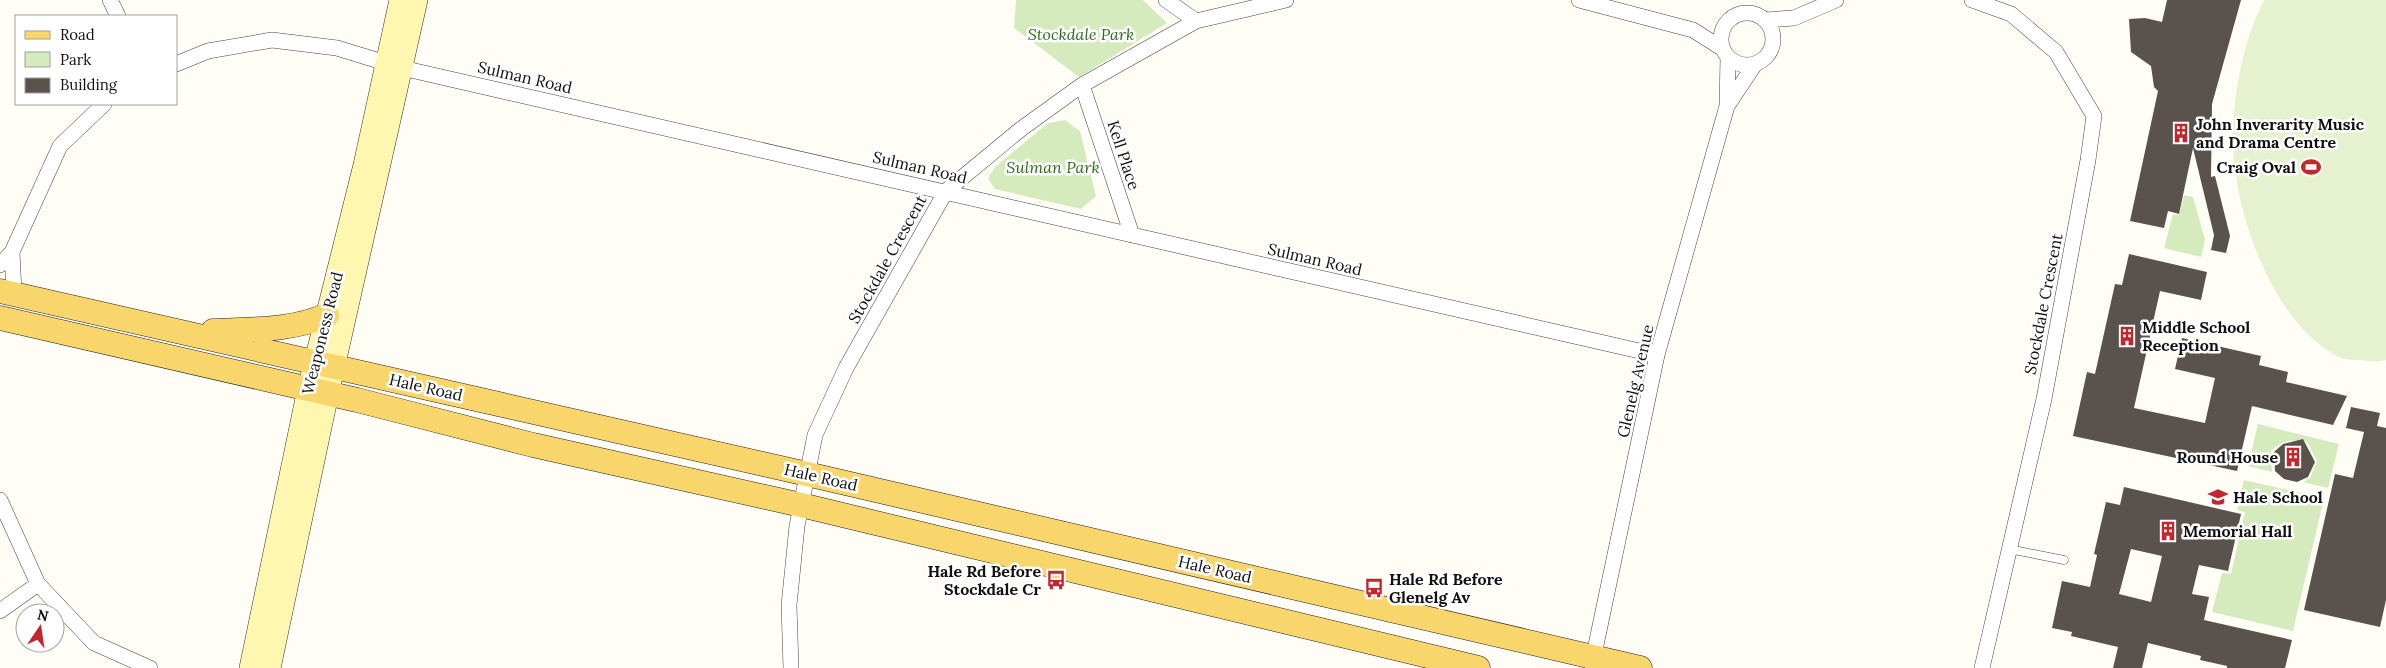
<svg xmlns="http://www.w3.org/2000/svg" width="2386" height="668" viewBox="0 0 2386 668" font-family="Lora,serif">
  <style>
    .green { fill: #d5ebbd }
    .pitch { fill: #e6f2cf }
    .building { fill: #5a524d; fill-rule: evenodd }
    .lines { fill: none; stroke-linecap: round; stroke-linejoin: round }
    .lane-casing { stroke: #444; stroke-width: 9 }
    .street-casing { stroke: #444; stroke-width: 16 }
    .secondary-casing { stroke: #333; stroke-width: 22 }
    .primary-casing { stroke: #222; stroke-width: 25 }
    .lane { stroke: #fff; stroke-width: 8 }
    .street { stroke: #fff; stroke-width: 15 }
    .secondary { stroke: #fff6b0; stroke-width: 21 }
    .primary { stroke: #f9d66b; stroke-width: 24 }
    .labels { text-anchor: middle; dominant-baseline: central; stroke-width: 5; stroke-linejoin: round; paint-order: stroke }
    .park-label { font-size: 16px; font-style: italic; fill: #2f6b1f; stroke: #fff }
    .street-label { font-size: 16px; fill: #111; stroke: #fff }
    .poi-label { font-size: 16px; font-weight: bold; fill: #111; stroke: #fff; text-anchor: start }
  </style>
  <rect width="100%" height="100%" fill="#fffdf5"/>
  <!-- green -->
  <path class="green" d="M1016,0H1143L1167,23L1079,77L1014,28Z
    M1065,120L1080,131L1096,196L1081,209L995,189L988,179L995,167L1048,123Z
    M2184,195L2193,197L2205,240L2201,257L2164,248L2173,214L2179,215Z
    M2258,424L2339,444L2328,488L2303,482L2310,478L2317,461L2307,442C2291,439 2283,440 2271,451L2272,472L2248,466Z
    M2244,480L2324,498L2293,631L2212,612L2222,573L2231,574L2245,512L2237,510Z"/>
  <!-- pitch -->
  <path class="pitch" d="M2264,0H2386V360C2377,363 2369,361 2360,360C2354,360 2346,360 2341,358C2273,327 2231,206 2233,136C2234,90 2243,41 2264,0Z"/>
  <!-- building -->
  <path class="building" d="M2167,0H2241L2212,104L2211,177L2215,176L2230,236L2226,253L2211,250L2214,235L2193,148L2179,214L2168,211L2164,228L2130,221L2158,91L2154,87L2151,66L2131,52L2129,19L2145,18L2162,22Z
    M2129,254L2207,272L2201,300L2160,291L2134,408L2205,423L2215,378L2175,369L2182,338L2261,356L2259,365L2288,372L2286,382L2347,396L2333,425L2252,406L2237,471L2073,436L2087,372L2095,374L2115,284L2122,285Z
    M2351,407L2380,413L2377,426L2386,428V600L2380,627L2304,610L2335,474L2353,478L2364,432L2346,428Z
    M2303,439L2315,462L2308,477L2297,482L2284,479L2275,471L2274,452L2283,444Z
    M2124,487L2241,514L2228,571L2199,565L2192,594L2209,597L2204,620L2292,640L2285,668H2227V666L2200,660L2201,656L2148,643L2142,668H2113L2118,647L2071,636L2072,632L2052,628L2062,581L2090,587L2097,555L2094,554L2106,502L2120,505ZM2131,549L2162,556L2151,602L2119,594Z"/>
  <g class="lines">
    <defs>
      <path id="lane" d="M2009,549L2064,560"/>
      <path id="street" d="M110,0L118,16
        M1166,0L1196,21
        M1579,0L1693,30L1723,49
        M1972,0L2011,14L2056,52L2094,116L2088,160L2044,399L1982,668
        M1721 39a26 26 0 1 1 52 0a26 26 0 1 1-52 0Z
        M1766,20L1794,18L1836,0
        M176,64L208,51L272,40L337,48L402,68L1657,355
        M1082,85L1132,235
        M1727,106L1755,64
        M12,252L14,292L16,294
        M0,265L12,252L60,146L104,104
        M0,500L38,584L94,643L150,668
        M0,611L38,584
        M1592,664L1657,355L1727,106L1728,57
        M791,668L789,605L797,526L815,435L846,368L946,191L1021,129L1082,85L1196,21L1286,0"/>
      <path id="secondary" d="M250,668L308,389L364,165L400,0
        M270,668L328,394L417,0"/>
      <path id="primary" d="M0,291L807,474L1640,668
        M0,318L357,400L533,445L801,505L1478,668
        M213,331C250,329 292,331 327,315"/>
    </defs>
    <!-- lane casing -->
    <use href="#lane" class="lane-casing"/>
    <!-- street casing -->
    <use href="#street" class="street-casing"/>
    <!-- secondary casing -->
    <use href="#secondary" class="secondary-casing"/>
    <!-- primary casing -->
    <use href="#primary" class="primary-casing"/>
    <!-- lane -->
    <use href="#lane" class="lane"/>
    <!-- street -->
    <use href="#street" class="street"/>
    <!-- secondary -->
    <use href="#secondary" class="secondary"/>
    <!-- primary -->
    <use href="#primary" class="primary"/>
  </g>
  <!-- icons -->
  <defs>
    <symbol id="building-bare" viewBox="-9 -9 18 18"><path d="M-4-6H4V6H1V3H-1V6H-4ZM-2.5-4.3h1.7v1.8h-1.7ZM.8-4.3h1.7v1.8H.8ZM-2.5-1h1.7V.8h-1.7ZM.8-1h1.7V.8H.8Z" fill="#c4262e" stroke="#fff" stroke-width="2.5" paint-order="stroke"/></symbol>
    <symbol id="stadium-bare" viewBox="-9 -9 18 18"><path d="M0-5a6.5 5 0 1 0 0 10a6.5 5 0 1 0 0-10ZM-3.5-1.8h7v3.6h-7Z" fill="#c4262e" stroke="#fff" stroke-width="2.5" paint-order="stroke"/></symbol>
    <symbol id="school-bare" viewBox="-9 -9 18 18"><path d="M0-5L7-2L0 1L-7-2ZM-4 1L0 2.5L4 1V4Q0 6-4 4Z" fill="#c4262e" stroke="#fff" stroke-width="2.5" paint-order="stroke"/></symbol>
    <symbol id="bus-bare" viewBox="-9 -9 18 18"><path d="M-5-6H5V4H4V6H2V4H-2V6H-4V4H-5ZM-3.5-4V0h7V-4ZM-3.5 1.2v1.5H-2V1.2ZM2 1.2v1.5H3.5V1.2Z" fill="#c4262e" stroke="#fff" stroke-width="2.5" paint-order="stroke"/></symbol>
  </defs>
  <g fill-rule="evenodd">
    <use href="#building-bare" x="2167" y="119" width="28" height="28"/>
    <use href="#stadium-bare" x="2297" y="153" width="28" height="28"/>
    <use href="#building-bare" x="2113" y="322" width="28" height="28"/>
    <use href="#building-bare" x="2279" y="443" width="28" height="28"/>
    <use href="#school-bare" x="2204" y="483" width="28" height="28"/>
    <use href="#building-bare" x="2154" y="517" width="28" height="28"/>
    <use href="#bus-bare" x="1042" y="566" width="28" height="28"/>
    <use href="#bus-bare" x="1360" y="574" width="28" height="28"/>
  </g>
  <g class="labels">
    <!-- park labels -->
    <g class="park-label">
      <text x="1081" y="34">Stockdale Park</text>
      <text x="1053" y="167">Sulman Park</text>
    </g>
    <!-- street labels -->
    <g class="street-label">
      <text transform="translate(525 77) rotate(13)">Sulman Road</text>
      <text transform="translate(1124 155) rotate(72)">Kell Place</text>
      <text transform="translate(920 167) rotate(13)">Sulman Road</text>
      <text transform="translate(887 259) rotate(-61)">Stockdale Crescent</text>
      <text transform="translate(1315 259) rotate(13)">Sulman Road</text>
      <text transform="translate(2043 304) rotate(-79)">Stockdale Crescent</text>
      <text transform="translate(322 333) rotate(-76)">Weaponess Road</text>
      <text transform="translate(1635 381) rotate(-77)">Glenelg Avenue</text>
      <text transform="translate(426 387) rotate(13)">Hale Road</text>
      <text transform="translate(821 477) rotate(13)">Hale Road</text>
      <text transform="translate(1215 569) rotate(13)">Hale Road</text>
    </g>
    <!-- poi labels -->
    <g class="poi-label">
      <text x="2196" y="124">John Inverarity Music<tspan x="2196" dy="18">and Drama Centre</tspan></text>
      <text x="2296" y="167" text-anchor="end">Craig Oval</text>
      <text x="2142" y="327">Middle School<tspan x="2142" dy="18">Reception</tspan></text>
      <text x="2278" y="457" text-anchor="end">Round House</text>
      <text x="2233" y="497">Hale School</text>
      <text x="2183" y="531">Memorial Hall</text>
      <text x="1041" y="571" text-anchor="end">Hale Rd Before<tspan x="1041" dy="18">Stockdale Cr</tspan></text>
      <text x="1389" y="579">Hale Rd Before<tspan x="1389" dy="18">Glenelg Av</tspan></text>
    </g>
  </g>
  <!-- legend -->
  <rect x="15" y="15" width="162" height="90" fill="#ffffff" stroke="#a0a0a0"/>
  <rect x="25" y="31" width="25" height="8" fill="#f9d66b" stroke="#a0a0a0"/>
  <text x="60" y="40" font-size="15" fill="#111111">Road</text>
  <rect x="25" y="52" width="25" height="15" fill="#d5ebbd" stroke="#a0a0a0"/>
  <text x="60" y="65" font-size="15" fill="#111111">Park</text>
  <rect x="25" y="78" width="25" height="15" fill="#5a524d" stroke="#a0a0a0"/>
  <text x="60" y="90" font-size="15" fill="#111111">Building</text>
  <!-- north arrow -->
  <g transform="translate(40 628) rotate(13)"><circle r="24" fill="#ffffff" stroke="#a0a0a0"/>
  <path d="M0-4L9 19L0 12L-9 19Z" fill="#c4262e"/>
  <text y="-8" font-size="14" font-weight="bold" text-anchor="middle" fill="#111111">N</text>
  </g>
</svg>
